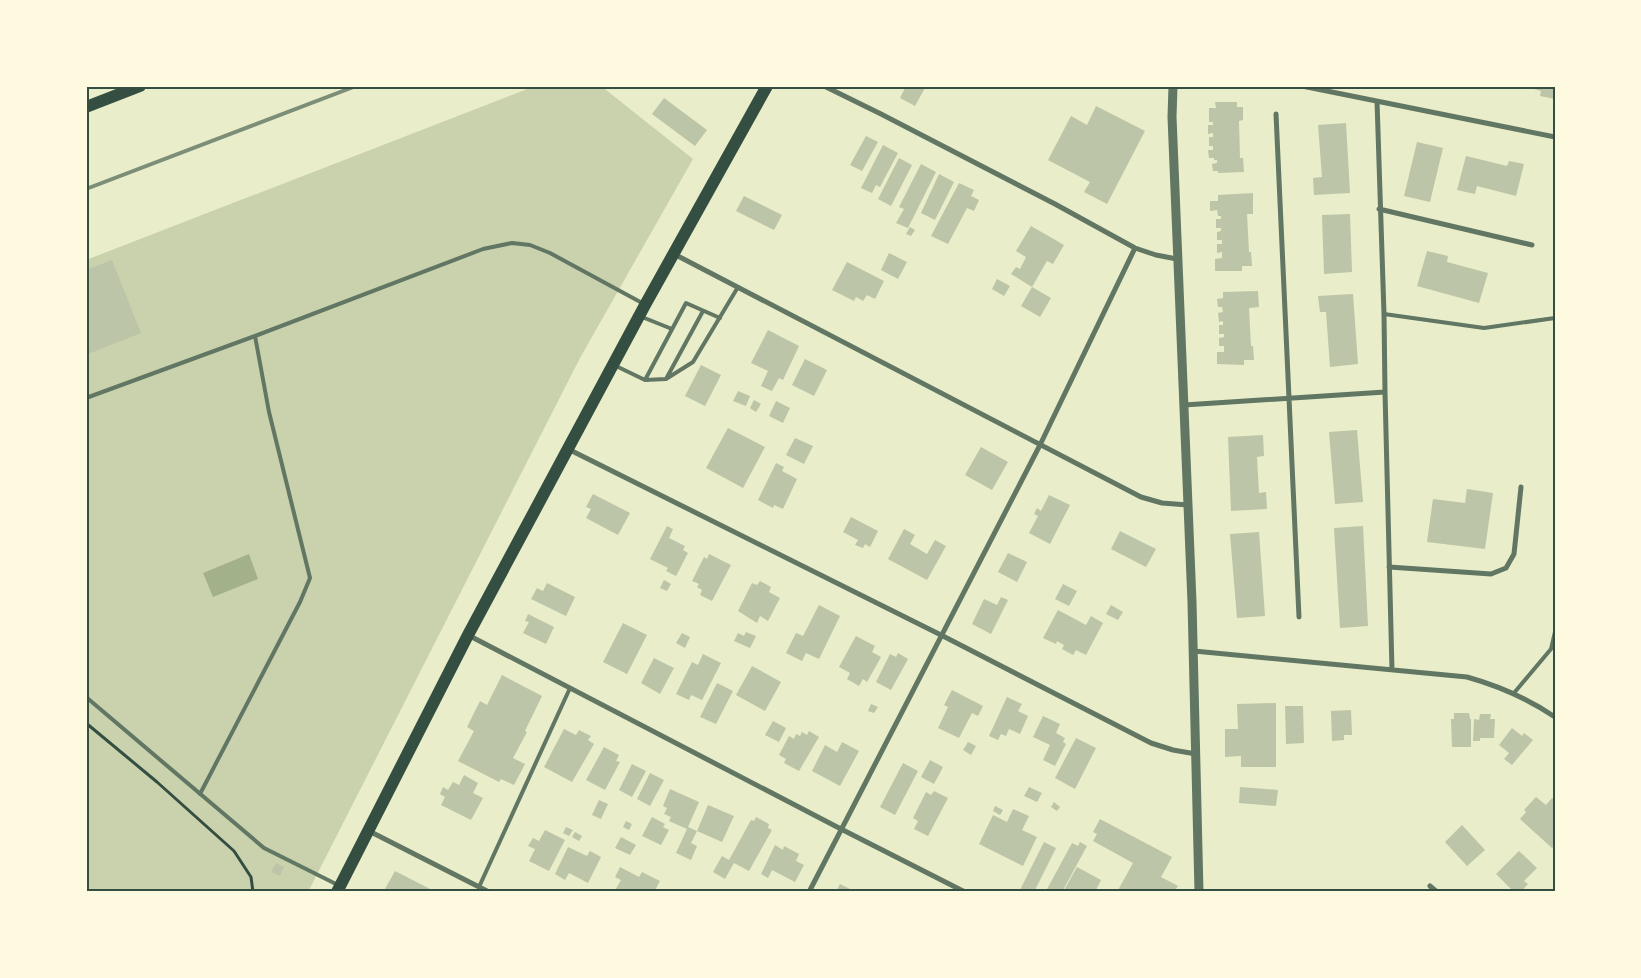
<svg xmlns="http://www.w3.org/2000/svg" width="1641" height="978" viewBox="0 0 1641 978" font-family="'Golos Text',sans-serif">
  <style>
    .green { fill: #cad2ad }
    .water { fill: #a3b18a }
    .building { fill: #bcc5a7 }
    .lines { fill: none; stroke-linecap: round; stroke-linejoin: round }
    .path { stroke: #344e41; stroke-width: 3 }
    .service { stroke: #617663; stroke-width: 4 }
    .minor { stroke: #617663; stroke-width: 5 }
    .tertiary { stroke: #617663; stroke-width: 9 }
    .primary { stroke: #344e41; stroke-width: 12 }
    .rail { stroke: #7c8e77; stroke-width: 4 }
    .neatline { fill: none; stroke: #344e41; stroke-width: 2 }
  </style>
  <rect width="100%" height="100%" fill="#e9edc9"/>
  <!-- green -->
  <path class="green" d="M535,86H601L693,159L580,358L308,892H86V260Z"/>
  <!-- water -->
  <path class="water" d="M249,554L258,579L213,597L203,573Z"/>
  <!-- building -->
  <path class="building" d="M906,86H926L915,106L900,98Z
    M1524,86H1555V99L1540,96L1541,91Z
    M664,98L707,130L695,146L652,114Z
    M1215,102H1237V107H1243V120L1239,121L1240,158H1243L1244,172L1218,173V171H1213L1212,164L1217,163V160H1214V158H1209L1208,150H1213V146H1209V137H1213V133L1208,134V125H1213V122H1209V108H1216Z
    M1096,106L1145,131L1107,204L1084,192L1090,182L1048,160L1071,116L1087,125Z
    M1346,123L1350,193L1314,195L1313,178L1322,177L1318,125Z
    M866,136L878,142L862,171L850,165Z
    M1417,142L1443,148L1430,202L1404,196Z
    M883,145L898,153L880,187L876,185L872,193L861,188Z
    M1466,156L1507,166L1509,161L1524,164L1516,196L1477,186L1475,194L1457,190Z
    M899,158L912,165L891,206L878,199Z
    M921,164L936,172L908,228L896,223L904,209L899,207Z
    M939,174L954,182L935,220L921,213Z
    M959,183L974,190L971,196L979,200L974,211L967,208L948,244L931,236Z
    M1253,193V214H1247L1249,252H1251L1252,266H1242V271H1215V259L1222,258V252L1217,253V244H1222V240H1217V232L1221,231V228H1216V219H1221V216H1218L1217,210L1210,211V201H1218V195Z
    M744,196L782,215L774,230L736,211Z
    M1350,214L1352,272L1324,274L1322,215Z
    M1031,226L1064,245L1053,264L1047,261L1032,287L1011,274L1016,267L1020,269L1026,257L1016,251Z
    M910,227L915,230L911,236L906,234Z
    M1427,251L1448,256L1447,262L1488,273L1479,303L1417,286Z
    M889,253L907,262L898,279L881,270Z
    M112,260L141,333L86,355V270Z
    M847,262L884,281L875,299L867,295L863,301L856,297L854,301L832,290Z
    M997,279L1010,286L1004,296L992,289Z
    M1032,287L1051,298L1040,317L1021,306Z
    M1258,291L1259,307L1249,308L1251,346H1253L1254,360H1244V365L1217,364V352H1224V346H1219V338L1224,337V334H1219V325H1223V321L1219,322L1218,313L1223,312L1222,307H1218L1217,299L1223,298V292Z
    M1353,294L1358,364L1330,367L1326,312H1320L1318,296Z
    M768,330L799,346L783,380L779,378L772,391L761,386L768,371L751,363Z
    M805,359L827,370L814,396L792,385Z
    M701,365L721,375L705,406L685,396Z
    M738,391L750,396L746,406L733,401Z
    M754,400L761,404L756,412L750,408Z
    M776,401L790,408L783,423L769,416Z
    M728,428L765,447L743,488L706,468Z
    M1357,430L1363,502L1335,504L1329,432Z
    M1263,435L1264,456L1257,457L1259,493L1266,492L1267,509L1231,511L1228,437Z
    M795,438L813,446L804,464L786,455Z
    M981,447L1008,462L992,490L965,475Z
    M776,463L784,467L782,471L797,479L783,509L774,505L773,508L758,500Z
    M1467,489L1493,493L1485,549L1427,542L1433,499L1465,503Z
    M593,494L630,513L618,535L586,518L591,509L586,507Z
    M1049,495L1070,505L1050,544L1029,533L1038,516L1034,514L1037,508L1041,511Z
    M851,517L878,531L870,547L865,544L863,548L855,545L858,540L843,532Z
    M667,526L673,529L669,538L685,546L683,550L688,553L676,576L666,571L668,568L650,559Z
    M1363,526L1368,626L1340,628L1334,528Z
    M904,529L915,535L910,544L927,554L935,540L946,546L927,580L888,559Z
    M1120,531L1156,549L1146,567L1111,549Z
    M1259,532L1265,616L1237,618L1230,534Z
    M1008,553L1027,562L1017,582L998,572Z
    M709,554L731,565L712,601L700,595L702,590L697,587L699,584L692,581L704,557L707,559Z
    M664,580L671,584L667,591L660,588Z
    M760,581L771,587L769,592L780,598L768,621L760,616L757,623L738,611L752,583L757,585Z
    M547,583L575,597L566,616L531,599L537,588L543,591Z
    M1063,584L1077,591L1069,606L1055,599Z
    M1001,597L1008,600L991,634L972,624L984,599L997,605Z
    M819,605L840,616L819,659L806,653L802,661L786,653L796,633L803,636Z
    M1111,605L1123,612L1118,620L1106,614Z
    M1058,610L1086,625L1091,616L1103,623L1086,655L1076,650L1073,655L1062,649L1064,645L1057,641L1056,644L1043,638Z
    M528,614L554,627L546,644L523,633L529,622L525,621Z
    M623,623L647,635L627,674L603,662Z
    M746,632L756,636L750,648L734,641L738,633L744,636Z
    M682,633L690,637L685,648L676,643Z
    M856,636L875,646L872,652L881,657L867,682L863,679L859,686L847,679L850,673L839,667Z
    M898,653L908,659L891,690L876,682L890,654L896,657Z
    M703,654L721,663L702,700L691,695L689,700L676,694L692,662L698,665Z
    M654,658L674,668L660,694L641,683Z
    M752,666L781,682L765,711L736,695Z
    M502,675L542,696L525,731L527,732L513,758L525,764L514,785L501,779L499,782L458,761L474,731L467,727L480,701L487,705Z
    M717,683L733,691L716,724L700,717Z
    M952,690L983,706L978,716L972,713L959,738L938,728L948,707L944,705Z
    M1007,697L1022,704L1018,711L1028,716L1020,734L1009,729L1006,736L1001,734L998,740L989,736Z
    M1276,703V767H1241V756L1225,757V729H1238L1237,704Z
    M871,704L878,707L874,713L868,711Z
    M1285,706H1303L1304,743L1286,744Z
    M1351,710L1352,735H1344V740L1332,741L1331,711Z
    M1454,713H1469L1470,719H1471V747H1452L1451,719H1454Z
    M1480,714H1491L1490,719H1495L1494,738H1480V741H1473L1474,719L1479,720Z
    M1043,716L1060,724L1056,733L1065,738L1063,742L1066,744L1055,766L1043,760L1050,745L1033,737Z
    M773,721L786,728L779,742L765,735Z
    M1512,728L1522,736L1524,733L1533,740L1512,765L1504,759L1509,753L1499,745Z
    M564,729L576,735L579,730L591,736L588,740L594,744L572,782L544,767Z
    M809,731L819,737L799,771L784,763L786,759L779,755L789,736L794,739L796,734L800,736L802,732L807,735Z
    M1076,738L1096,748L1075,789L1055,778Z
    M842,742L859,751L840,786L812,771L825,745L837,752Z
    M968,742L976,746L971,755L963,750Z
    M604,747L619,755L616,761L620,762L605,790L586,780Z
    M930,760L943,767L934,784L921,777Z
    M903,763L918,771L895,815L880,807Z
    M632,764L646,771L632,797L619,790Z
    M650,773L664,780L650,806L637,799Z
    M464,775L478,783L473,793L483,798L471,820L441,805L445,797L440,794L443,787L448,790L453,782L459,785Z
    M1029,787L1042,793L1037,802L1024,796Z
    M1240,787L1278,790L1276,806L1239,803Z
    M670,789L699,802L688,827L697,831L691,843L697,846L691,860L676,853L687,829L669,821L671,817L664,814L667,808L663,806Z
    M934,791L948,798L928,836L914,829L918,821L913,818L926,792L931,795Z
    M1536,797L1546,805L1552,798L1555,800V845L1552,848L1520,819L1526,812L1524,810Z
    M599,800L608,804L601,819L592,815Z
    M1054,802L1060,807L1057,811L1051,807Z
    M708,805L734,816L722,842L697,831Z
    M995,806L1003,810L1000,815L993,811Z
    M1013,809L1029,816L1022,830L1037,837L1023,866L979,844L993,815L1007,822Z
    M652,817L665,824L663,827L669,830L661,845L642,836Z
    M756,817L769,824L768,828L772,830L749,871L734,863L725,879L713,872L722,856L729,860L751,820L754,821Z
    M1100,819L1172,857L1161,877L1178,886L1174,892H1117L1133,863L1093,841L1097,834L1093,832Z
    M626,821L632,824L629,830L623,827Z
    M1462,825L1485,850L1467,866L1445,842Z
    M566,827L573,830L569,836L563,833Z
    M545,830L565,840L549,871L529,861L535,849L528,846L533,838L539,841Z
    M575,832L582,836L579,841L572,837Z
    M621,837L636,845L630,855L615,848Z
    M1044,842L1056,848L1034,892H1023L1020,890Z
    M1080,842L1087,846L1062,892L1046,891L1072,843L1078,846Z
    M775,845L783,850L784,846L799,854L796,861L804,865L795,882L772,870L768,878L761,874Z
    M568,847L587,856L590,851L601,857L588,883L569,873L565,880L555,874Z
    M1519,851L1537,868L1524,881L1528,884L1521,892H1514L1496,874Z
    M276,863L284,867L280,876L271,872Z
    M620,867L639,877L642,872L660,881L654,892H614L621,880L615,877Z
    M1077,867L1101,880L1095,892H1063Z
    M395,871L436,892H390L385,889Z
    M840,884L856,892H836Z"/>
  <g class="lines">
    <!-- path -->
    <path class="path" d="M86,723L157,782L234,851L251,877L253,892"/>
    <!-- service -->
    <path class="service" d="M1384,314L1484,328L1555,318
      M642,317L672,329
      M616,366L645,380L666,379L693,362L738,287
      M666,379L703,311
      M645,380L686,303L720,318
      M86,398L255,336L483,249L512,243L530,245L550,253L644,304
      M1514,693L1551,649L1555,632
      M86,697L264,848L338,885
      M200,794L300,602L310,578L269,412L255,336
      M479,887L570,688"/>
    <!-- minor -->
    <path class="minor" d="M824,86L881,114L1055,204L1135,248L1156,255L1177,259
      M1302,86L1555,137
      M1377,101L1384,314L1385,392L1392,670
      M1276,114L1299,617
      M1379,209L1532,245
      M674,254L1141,497L1162,503L1188,505
      M1184,405L1385,392
      M568,449L941,635L1151,743L1173,750L1196,754
      M1389,567L1491,574L1506,568L1514,554L1521,487
      M468,635L841,829L965,892
      M1194,651L1467,677C1499,686 1527,698 1555,717
      M369,831L489,892
      M1430,886L1437,892
      M809,892L1040,445L1135,248"/>
    <!-- tertiary -->
    <path class="tertiary" d="M1173,86L1172,117L1192,602L1199,892"/>
    <!-- primary -->
    <path class="primary" d="M86,107L140,86
      M337,892L468,635L645,305L767,86"/>
    <!-- rail -->
    <path class="rail" d="M86,189L356,86"/>
  </g>
  <!-- border -->
  <rect width="1641" height="978" fill="none" stroke="#fefae0" stroke-width="175"/>
  <rect x="88" y="88" width="1466" height="802" class="neatline"/>
</svg>
